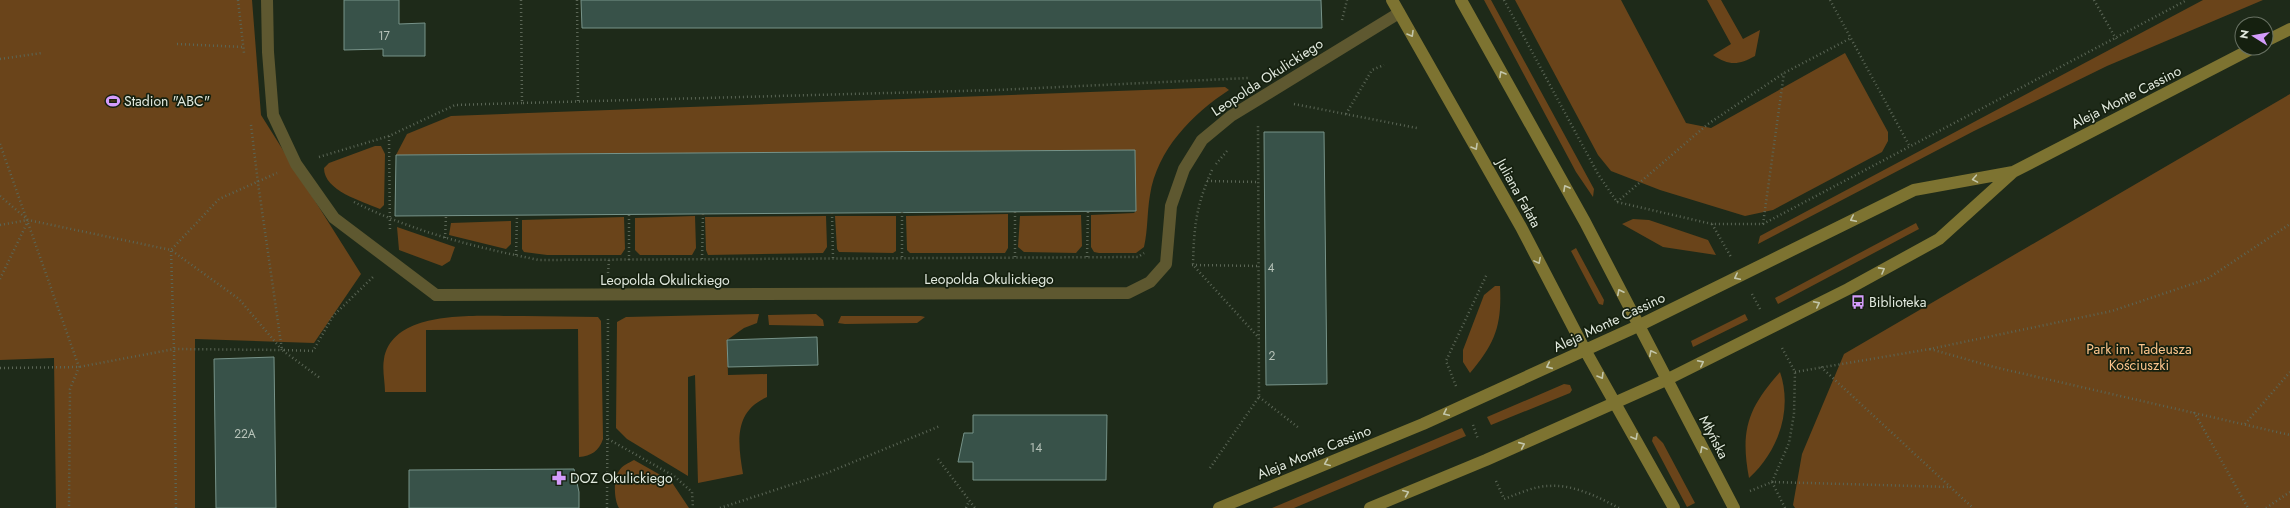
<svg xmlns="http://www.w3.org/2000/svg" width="2290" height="508" viewBox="0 0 2290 508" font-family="Jost,sans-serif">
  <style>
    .green { fill: #6a441a }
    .building { fill: #385249; stroke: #779389 }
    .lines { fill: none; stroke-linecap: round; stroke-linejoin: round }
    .path { stroke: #5b6656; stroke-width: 2.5; stroke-dasharray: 1 3; stroke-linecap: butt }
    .lane { stroke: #5e5830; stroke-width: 12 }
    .street { stroke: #5e5830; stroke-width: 12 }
    .secondary { stroke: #7d7331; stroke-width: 12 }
    .oneway { stroke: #c3c6aa }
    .labels { text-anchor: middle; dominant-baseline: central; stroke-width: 3.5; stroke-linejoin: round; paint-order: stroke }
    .number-label { font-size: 12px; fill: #b7c3b9 }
    .street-label { font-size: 14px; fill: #e1e9de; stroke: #15200f }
    .poi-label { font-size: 14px; fill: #e1e9de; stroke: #15200f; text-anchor: start }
    .park-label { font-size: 14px; fill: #fbc48c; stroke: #15200f }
  </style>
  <rect width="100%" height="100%" fill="#1e2a19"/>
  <!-- green -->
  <path class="green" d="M0,0H252L261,115L361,274L314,343L195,339V508H56L54,358L0,360Z
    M1484,0H1491L1594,189L1593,197L1576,172Z
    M1515,0H1621L1686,123L1711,128L1845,53L1888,132V141L1882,152L1773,210L1745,216L1660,190L1611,171L1598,155Z
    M1707,0H1721L1743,39L1760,30L1755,56C1739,65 1729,66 1713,55L1731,44Z
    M2203,0H2263L2107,66L1974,131L1758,244L1760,236Z
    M1225,87L1229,90C1192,114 1157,150 1150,195C1147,212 1148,230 1144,247L1136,253H1099L1094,252L1091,247V215L1134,213L1136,211L1135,150L396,155L407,134L451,116Z
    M2290,94V508H1795L1793,505L1802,454L1844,354Z
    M375,146H381L385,154L384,205L380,209C362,201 324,191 324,168L329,163Z
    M1008,214V248L1005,253H910L907,250L906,216Z
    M1081,215L1082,246L1076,253L1024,252L1018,247L1020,216Z
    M695,216L696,248L692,255H640L635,250V218Z
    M826,216L827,247L823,253L708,255L706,250L705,217Z
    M835,216H896V251L893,253L839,252L837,249Z
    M624,217L625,249L621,255H547L524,252L522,249V220Z
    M1633,219L1649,220L1708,240L1716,255L1663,247L1622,224Z
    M511,221V244L506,249L449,235L451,223Z
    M1916,223L1919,229L1778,304L1775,298Z
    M397,227L455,247L450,261L442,266L399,250Z
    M1576,248L1604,300L1603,305L1599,304L1571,251Z
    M1495,286H1500C1502,326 1495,343 1470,373L1463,362V350L1484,295Z
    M759,314L757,323L744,328L727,340L728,375L767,374V397C733,412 738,443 743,474L698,483L695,375L688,377V476L627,439L616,428L617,322L626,317Z
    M816,314L823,320L824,326L769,325L768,315Z
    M1745,314L1748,320L1693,347L1691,341Z
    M525,316L598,317L601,321L603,439C599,451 591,456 579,457L578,329L426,330V392H385C385,382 382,369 384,359C393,306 486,317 525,316Z
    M841,316H921L925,317L917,323L845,324L838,323Z
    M1780,372C1793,410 1778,452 1749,478C1740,430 1748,408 1780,372Z
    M1564,384L1570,385L1572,390L1570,393L1491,425L1487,417Z
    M1462,428L1466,436L1294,508H1272Z
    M1656,436L1663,443L1695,503L1687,507L1652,441L1653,437Z
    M634,460L671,481L689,508H619C614,500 613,479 619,471C622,465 629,463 634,460Z"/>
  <!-- building -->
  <path class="building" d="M344,0H399V24L425,23V56H383V49L344,50Z
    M581,0H1321L1322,28H582Z
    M1264,132H1324L1327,384L1266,385Z
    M1135,150L1136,211L395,216L396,155Z
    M817,337L818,365L728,367L727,340Z
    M274,357L276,508H216L214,359Z
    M973,415H1107L1106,480H973V462H958L964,433H973Z
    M574,469L579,492V508H409V470Z"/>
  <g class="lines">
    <!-- path -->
    <path class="path" d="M238,0L244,53
      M521,0L522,103L997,90L1248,78
      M577,0L578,101
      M1504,0L1598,174L1617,202L1712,224H1763L2187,0
      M1830,0L1910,147
      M2094,0L2116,39
      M1342,20L1347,0
      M177,44L243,47
      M0,59L42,53
      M1294,104L1417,128
      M1346,114L1372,70L1384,65
      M251,125L258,183L282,350L320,378
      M389,136L390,232
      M0,144L79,367L70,389L69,508
      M319,157L389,136L455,105L522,103
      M1216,164L1227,151
      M1212,170C1196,206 1194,226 1193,265L1259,338
      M1207,181L1258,182
      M0,196L28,220L171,250L219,199L277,173
      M354,202C414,232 474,247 539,260L1138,257L1144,253
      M1617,202L1708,124L1784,73L1851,38
      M902,212V258
      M832,213L833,258
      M1712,224L1731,257
      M1763,224L1784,73
      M0,225L28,220
      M445,238L446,216
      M171,251L174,349L176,508
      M516,255L517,216
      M1015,257V212
      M1087,257L1088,211
      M702,259L703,214
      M629,260V215
      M1192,265L1259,266
      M608,273L609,260
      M0,279L28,221
      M1752,294L1760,309
      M1930,349L1994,367L2290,435
      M284,350L313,351L333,316L374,276
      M1821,367L1973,508
      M0,368L79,367L174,349L282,350L239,299L171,250
      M1795,372L1930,349L2112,311L2207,279L2290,224
      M1456,386L1446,361L1487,274
      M1259,397L1299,428
      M2194,412L2248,508
      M2245,424L2290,372
      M1473,425L1478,439
      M608,439L674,476L692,492L693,508
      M938,459L975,508
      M1210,468L1259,397L1258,126
      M1496,481L1504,499C1518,494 1534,486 1549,486C1573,484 1598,497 1619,508
      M1750,491L1772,482L1789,443L1794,414L1795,372L1781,346
      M607,508L608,316
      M720,508L827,473L940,426
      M966,508L969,501
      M1785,508L1772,482L1951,487
      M2266,508L2290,492"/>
    <!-- lane -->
    <path class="lane" d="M267,0L268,52L273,115L296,164L334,218L436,295"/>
    <!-- street -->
    <path class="street" d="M436,295L1128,293L1150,282L1166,264L1171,206L1184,169L1202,140L1231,116L1399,13"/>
    <!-- secondary -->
    <path class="secondary" d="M1392,0L1521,227L1585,350L1674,508
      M1461,0L1585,222L1734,508
      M2266,41L2290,29
      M1219,508L1423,424L1638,326L1914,190L2013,172
      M1370,508L1486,460L1666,380L1848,289L1939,239L2013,172L2253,48"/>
  </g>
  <!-- one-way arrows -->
  <defs><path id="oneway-chevron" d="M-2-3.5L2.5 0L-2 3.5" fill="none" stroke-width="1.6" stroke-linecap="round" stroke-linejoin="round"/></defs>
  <g class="oneway">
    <use href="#oneway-chevron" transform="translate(1411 34) rotate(60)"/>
    <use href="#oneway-chevron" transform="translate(1502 74) rotate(-119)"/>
    <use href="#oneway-chevron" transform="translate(1475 147) rotate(60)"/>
    <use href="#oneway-chevron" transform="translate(1975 179) rotate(170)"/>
    <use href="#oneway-chevron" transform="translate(1566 188) rotate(-119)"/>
    <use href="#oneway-chevron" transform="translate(1853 219) rotate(154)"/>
    <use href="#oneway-chevron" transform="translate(1538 261) rotate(62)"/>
    <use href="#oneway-chevron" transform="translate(1882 270) rotate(-29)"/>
    <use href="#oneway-chevron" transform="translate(1737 277) rotate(153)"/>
    <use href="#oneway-chevron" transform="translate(1620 292) rotate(-117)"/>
    <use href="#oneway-chevron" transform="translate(1817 304) rotate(-27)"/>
    <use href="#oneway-chevron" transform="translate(1652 353) rotate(-118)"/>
    <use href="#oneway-chevron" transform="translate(1701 363) rotate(-27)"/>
    <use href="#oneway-chevron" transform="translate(1549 366) rotate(156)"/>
    <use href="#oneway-chevron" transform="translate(1601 376) rotate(59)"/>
    <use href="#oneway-chevron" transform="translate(1446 413) rotate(155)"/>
    <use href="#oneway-chevron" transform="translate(1635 437) rotate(61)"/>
    <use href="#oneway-chevron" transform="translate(1522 445) rotate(-24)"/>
    <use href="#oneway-chevron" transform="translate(1703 449) rotate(-118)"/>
    <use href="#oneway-chevron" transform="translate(1327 463) rotate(158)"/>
    <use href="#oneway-chevron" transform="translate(1406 493) rotate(-22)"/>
  </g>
  <!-- icons -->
  <defs>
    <symbol id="stadium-bare" viewBox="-9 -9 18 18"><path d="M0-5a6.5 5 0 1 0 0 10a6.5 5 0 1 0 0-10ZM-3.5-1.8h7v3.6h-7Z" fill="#d49cfb" stroke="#15200f" stroke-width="2.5" paint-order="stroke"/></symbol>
    <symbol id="bus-bare" viewBox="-9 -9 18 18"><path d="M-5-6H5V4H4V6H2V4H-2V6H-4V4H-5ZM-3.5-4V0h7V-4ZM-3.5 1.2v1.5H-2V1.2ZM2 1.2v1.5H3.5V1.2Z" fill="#d49cfb" stroke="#15200f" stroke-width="2.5" paint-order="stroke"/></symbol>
    <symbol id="pharmacy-bare" viewBox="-9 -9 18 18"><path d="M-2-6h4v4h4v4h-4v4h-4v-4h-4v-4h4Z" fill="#d49cfb" stroke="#15200f" stroke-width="2.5" paint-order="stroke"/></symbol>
  </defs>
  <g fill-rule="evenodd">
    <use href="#stadium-bare" x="103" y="91" width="20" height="20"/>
    <use href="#bus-bare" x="1848" y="292" width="20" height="20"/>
    <use href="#pharmacy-bare" x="549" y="468" width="20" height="20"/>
  </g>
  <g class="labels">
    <!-- number labels -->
    <g class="number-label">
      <text x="384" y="36">17</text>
      <text x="1271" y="268">4</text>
      <text x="1272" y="356">2</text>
      <text x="245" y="434">22A</text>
      <text x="1036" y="448">14</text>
    </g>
    <!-- street labels -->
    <g class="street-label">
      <text transform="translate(1267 77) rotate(-33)">Leopolda Okulickiego</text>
      <text transform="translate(2126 97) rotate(-27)">Aleja Monte Cassino</text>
      <text transform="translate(1519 193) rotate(61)">Juliana Fałata</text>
      <text x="989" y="279">Leopolda Okulickiego</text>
      <text x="665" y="280">Leopolda Okulickiego</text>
      <text transform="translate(1609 322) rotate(-25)">Aleja Monte Cassino</text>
      <text transform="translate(1714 437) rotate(62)">Młyńska</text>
      <text transform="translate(1314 452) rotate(-22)">Aleja Monte Cassino</text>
    </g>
    <!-- poi labels -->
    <g class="poi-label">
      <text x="124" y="101">Stadion "ABC"</text>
      <text x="1869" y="302">Biblioteka</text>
      <text x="570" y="478">DOZ Okulickiego</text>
    </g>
    <!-- park labels -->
    <g class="park-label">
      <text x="2139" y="349">Park im. Tadeusza<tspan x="2139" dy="16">Kościuszki</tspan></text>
    </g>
  </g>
  <!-- north arrow -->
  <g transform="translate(2254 36) rotate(281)"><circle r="19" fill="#15200f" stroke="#677062"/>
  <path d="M0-3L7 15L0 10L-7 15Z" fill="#d49cfb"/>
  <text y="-6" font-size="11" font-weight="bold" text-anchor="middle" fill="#e1e9de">N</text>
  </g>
</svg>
